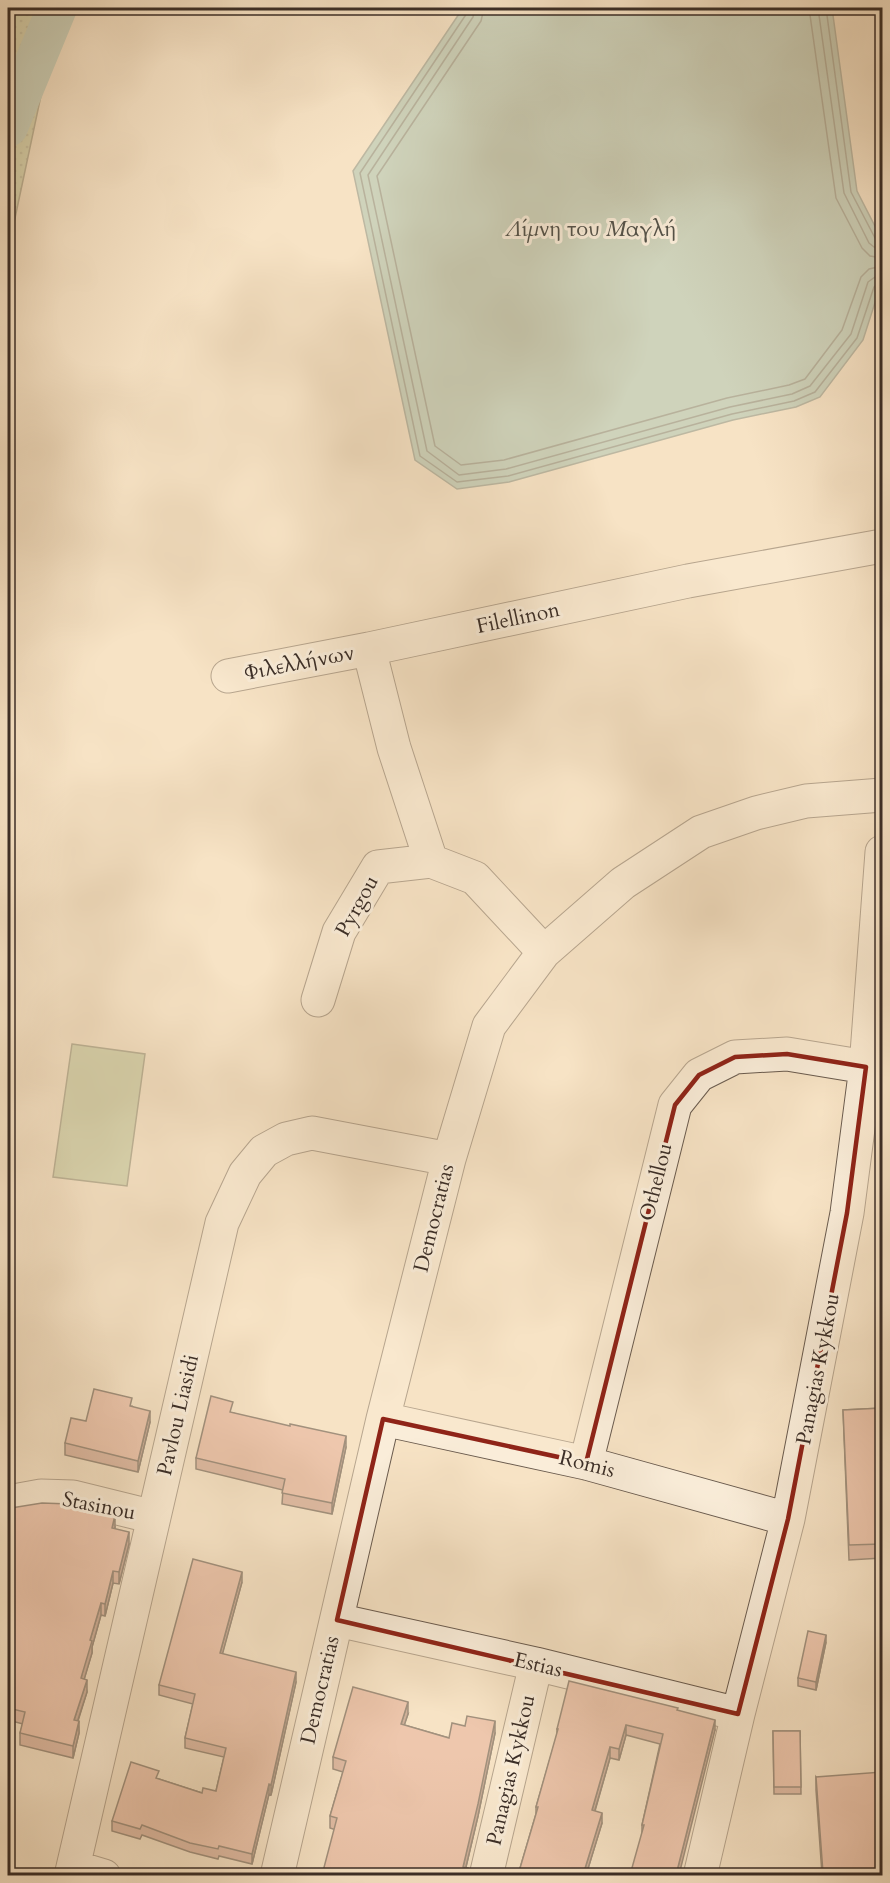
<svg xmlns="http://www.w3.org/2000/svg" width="890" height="1883" viewBox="0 0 890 1883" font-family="Cardo,serif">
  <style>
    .grass { fill: url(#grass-dots); stroke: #7a7a60; stroke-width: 1.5 }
    .garden { fill: #b8c598; stroke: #7a7a60; stroke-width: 1.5 }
    .water { fill: #9ebeaf; stroke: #768479; stroke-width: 1.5 }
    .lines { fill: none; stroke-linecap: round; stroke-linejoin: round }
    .shore { stroke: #6c766b; stroke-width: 1.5 }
    .river { stroke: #9ebeaf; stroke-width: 40 }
    .minor-casing { stroke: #6a5b4e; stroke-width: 35 }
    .minor { stroke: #faedd9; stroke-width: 33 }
    .wall { fill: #c38d7d; stroke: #3b2e27; stroke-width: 1.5 }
    .shaded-wall { fill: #9f7366; stroke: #3b2e27; stroke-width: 1.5 }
    .building { fill: #e3a491; stroke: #3b2e27; stroke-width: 1.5 }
    .marked { fill: none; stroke: #8f2418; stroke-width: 4.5; stroke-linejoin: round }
    .labels { text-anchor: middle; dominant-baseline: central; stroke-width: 6; stroke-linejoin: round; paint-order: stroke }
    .street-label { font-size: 21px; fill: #3b2e27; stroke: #faedd9 }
    .water-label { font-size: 22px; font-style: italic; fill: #545249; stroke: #faedd9 }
  </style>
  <defs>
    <pattern id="grass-dots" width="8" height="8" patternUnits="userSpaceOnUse" patternTransform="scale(1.5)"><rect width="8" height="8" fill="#b8c598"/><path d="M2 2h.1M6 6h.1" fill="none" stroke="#97a07c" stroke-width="1.8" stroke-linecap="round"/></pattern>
  </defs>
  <rect width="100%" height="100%" fill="#f7e3c5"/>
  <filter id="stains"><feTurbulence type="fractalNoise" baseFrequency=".00333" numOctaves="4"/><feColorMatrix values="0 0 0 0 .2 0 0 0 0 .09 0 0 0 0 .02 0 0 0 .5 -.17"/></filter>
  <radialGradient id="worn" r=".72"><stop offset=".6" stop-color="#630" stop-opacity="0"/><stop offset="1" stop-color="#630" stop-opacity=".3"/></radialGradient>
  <!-- grass -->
  <path class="grass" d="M8,8H63L46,72L8,251Z"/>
  <!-- garden -->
  <path class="garden" d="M72,1044L145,1054L127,1186L53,1177Z"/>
  <!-- water -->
  <path class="water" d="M463,8H832L857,191L882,240V281L863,340L820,397L796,407L733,420L509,482L457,489L415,460L353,171Z"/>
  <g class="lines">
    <!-- shore -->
    <path class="shore" d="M468,8L467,13L360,173L420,456L457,482L508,476L732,414L794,401L815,392L857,338L874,287L878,283H882
      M475,8L473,17L368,175L427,451L459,475L506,469L730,407L792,394L810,386L851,334L868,282L875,277L882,275
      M484,8L481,21L377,176L435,446L461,465L504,460L727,398L789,385L805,379L842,330L861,277L869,269L882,266
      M809,8L836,198L862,248L870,256L882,258
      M818,8L844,193L869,243L874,247L882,249
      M826,8L851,192L875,238L882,241"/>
    <!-- river -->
    <path class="river" d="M8,127L57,8"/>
    <defs>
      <path id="minor" d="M228,676L369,649
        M431,861L394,748L369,649L688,581L882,546
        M318,1000L339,932L378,867L431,861L475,878L544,952
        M383,1419L586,1463L788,1519
        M586,1463L675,1105L699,1075L735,1057L787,1054L866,1067
        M8,1502L41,1496L73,1497L154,1517
        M337,1620L536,1664L738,1714
        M74,1867L104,1876
        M71,1876L222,1223L245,1174L264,1151L286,1139L312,1133L449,1159
        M277,1876L383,1419L449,1159L489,1026L544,952L623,883L701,832L756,813L806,801L882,795
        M486,1876L536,1664
        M700,1876L738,1714L788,1519L847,1213L866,1067L882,852"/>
    </defs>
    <!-- minor casing -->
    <use href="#minor" class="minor-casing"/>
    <!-- minor -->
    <use href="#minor" class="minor"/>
  </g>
  <!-- wall -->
  <path class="wall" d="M132,1406L150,1422L138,1472L65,1455V1443L86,1421Z
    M882,1408V1558L849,1560L843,1410Z
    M233,1413L346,1447L332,1514L282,1504L283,1490L196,1469V1458Z
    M8,1508L115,1527V1529L129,1544L119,1584L113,1583L105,1616L101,1615L92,1647V1653L84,1679L87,1692L78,1721L79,1733L73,1758L20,1745V1733L23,1724L8,1720Z
    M242,1582L222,1654L296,1682L271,1795L269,1794L252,1864L219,1856L218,1859L190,1852L142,1835L140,1839L112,1831V1821L159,1779L202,1793L216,1791L224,1757L185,1748V1738L193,1704L159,1695V1685Z
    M826,1642L816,1690L798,1686V1678Z
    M678,1711L715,1730L642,1833V1825L660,1744L626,1735L619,1760L610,1758L595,1811L602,1823L586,1875H518L536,1814V1807L557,1735V1729Z
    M408,1714L404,1725L449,1738L495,1733L478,1816L466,1867L468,1875L330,1828V1816L343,1772L333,1769V1757Z
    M773,1731H800L801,1794H774Z
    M816,1777L882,1875L822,1874L816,1790Z"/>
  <!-- shaded-wall -->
  <path class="shaded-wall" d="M150,1411V1422L138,1472V1461Z
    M346,1436V1447L332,1514V1503Z
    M115,1515V1527L112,1540V1528Z
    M129,1532V1544L119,1584V1572Z
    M113,1571V1583L105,1616V1604Z
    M242,1572V1582L220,1663V1653Z
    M101,1603V1615L92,1647V1653L81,1690V1678L90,1640Z
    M826,1635V1642L816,1690V1682Z
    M296,1672V1682L271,1795V1785Z
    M87,1680V1692L74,1732V1720Z
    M408,1702V1714L401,1735V1724Z
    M715,1720V1730L679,1875H676Z
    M79,1721V1733L73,1758V1746Z
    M495,1721V1733L478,1816L464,1875L463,1867Z
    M626,1725V1735L619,1760V1749Z
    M610,1747V1758L592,1820V1810Z
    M269,1784V1794L252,1864V1854Z
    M602,1813V1823L586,1875H583Z"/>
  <!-- building -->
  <path class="building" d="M94,1389L132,1398L130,1406L150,1411L138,1461L65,1443L71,1418L86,1421Z
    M211,1396L233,1402L230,1412L290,1426V1424L346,1436L332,1503L282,1493L285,1479L196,1458Z
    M882,1408V1544L849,1545L843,1410Z
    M42,1503L69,1504L115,1515L112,1528L129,1532L119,1572L113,1571L105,1604L101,1603L90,1640L92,1641L81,1678L87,1680L74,1720L79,1721L73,1746L20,1733L25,1712L8,1708V1508H11Z
    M193,1559L242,1572L220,1653L296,1672L271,1785L269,1784L252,1854L219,1846L218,1849L190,1843L142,1825L140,1829L112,1821L131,1762L159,1771L156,1778L202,1793L203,1788L216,1791L226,1748L185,1738L195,1694L159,1685Z
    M808,1631L826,1635L816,1682L798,1678Z
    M569,1681L678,1708L677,1710L715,1720L676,1875H630L644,1825H642L663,1734L626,1725L619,1749L610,1747L592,1810L602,1813L583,1875H518L538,1807H536L558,1729H557Z
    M353,1687L408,1702L401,1724L449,1738L452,1723L465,1726L467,1716L495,1721L478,1804L463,1867L468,1868L466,1875H322L337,1818L330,1816L346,1761L333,1757Z
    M773,1731H800L801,1787H774Z
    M882,1772V1875H805L823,1873L816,1777Z
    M8,1868L37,1875H8Z"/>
  <!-- marked area -->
  <path d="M0 0H890V1883H0ZM787,1054L866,1067L847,1213L788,1519L738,1714L337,1620L383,1419L586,1463L675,1105L699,1075L735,1057Z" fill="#f7e3c5" fill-opacity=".55" fill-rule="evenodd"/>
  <path class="marked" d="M787,1054L866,1067L847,1213L788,1519L738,1714L337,1620L383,1419L586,1463L675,1105L699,1075L735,1057Z"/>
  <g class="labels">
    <!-- street labels -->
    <g class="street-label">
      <text transform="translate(518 618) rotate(-12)">Filellinon</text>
      <text transform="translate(299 663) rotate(-11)">Φιλελλήνων</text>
      <text transform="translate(357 906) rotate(-61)">Pyrgou</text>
      <text transform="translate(656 1182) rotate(-76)">Othellou</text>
      <text transform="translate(434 1218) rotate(-76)">Democratias</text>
      <text transform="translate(818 1369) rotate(-79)">Panagias Kykkou</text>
      <text transform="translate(178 1415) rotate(-77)">Pavlou Liasidi</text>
      <text transform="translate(587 1464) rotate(14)">Romis</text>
      <text transform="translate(99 1506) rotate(11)">Stasinou</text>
      <text transform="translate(538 1665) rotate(13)">Estias</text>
      <text transform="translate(320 1690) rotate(-77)">Democratias</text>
      <text transform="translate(511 1770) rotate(-77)">Panagias Kykkou</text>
    </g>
    <!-- water labels -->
    <g class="water-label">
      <text x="592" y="229">Λίμνη του Μαγλή</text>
    </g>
  </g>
  <!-- margin -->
  <rect width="890" height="1883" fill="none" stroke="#f7e3c5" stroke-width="30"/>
  <rect x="9" y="9" width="872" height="1865" fill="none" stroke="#3b2e27" stroke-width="3"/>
  <rect x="15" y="15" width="860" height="1853" fill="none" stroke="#3b2e27" stroke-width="1.5"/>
  <rect width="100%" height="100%" filter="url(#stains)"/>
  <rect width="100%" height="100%" fill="url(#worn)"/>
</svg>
